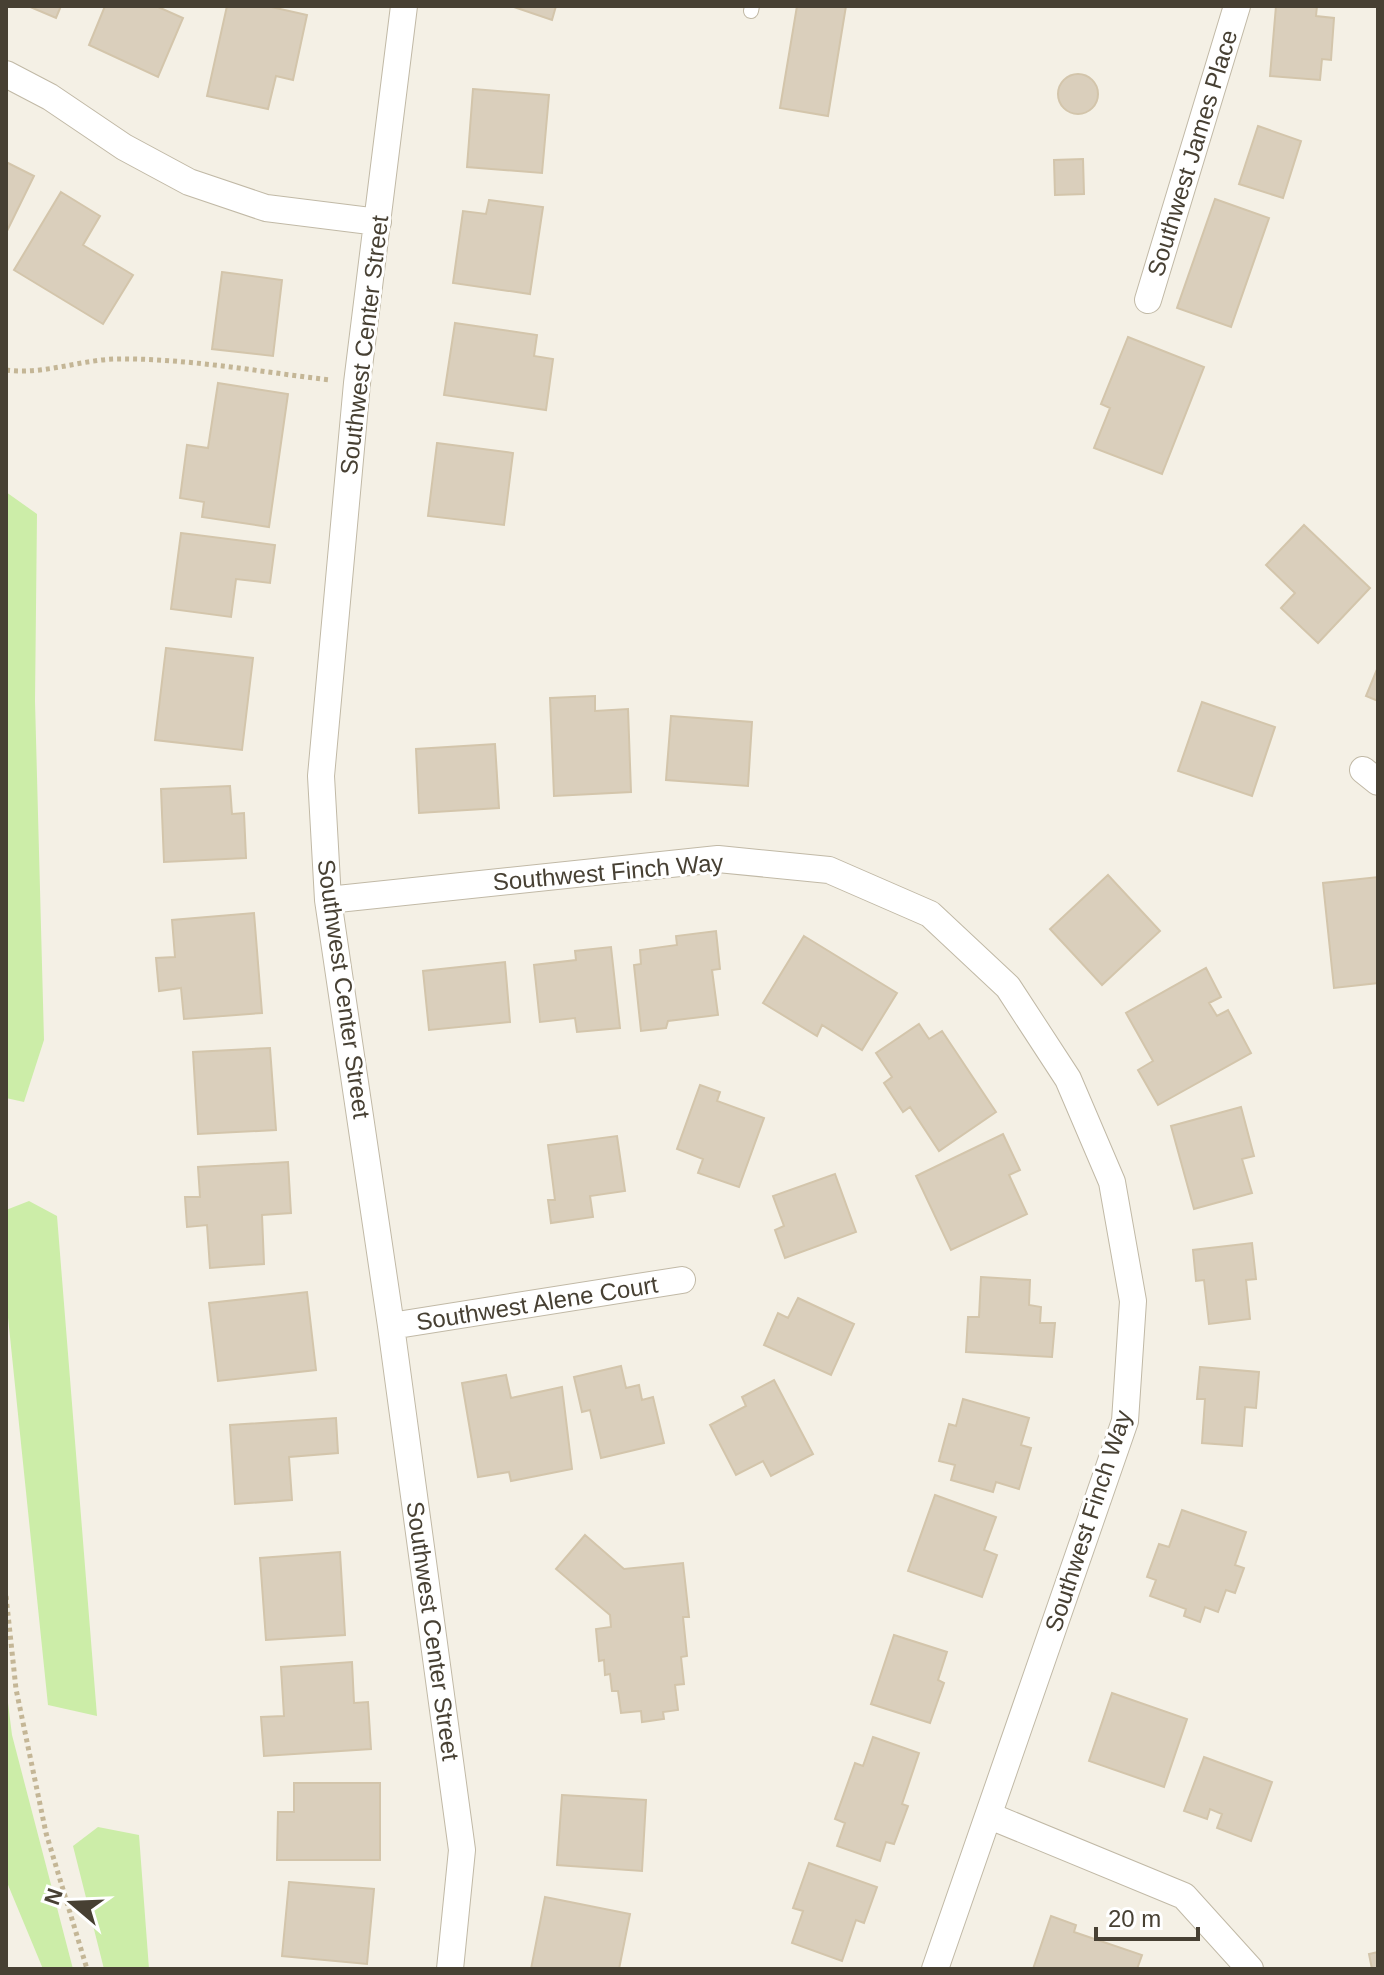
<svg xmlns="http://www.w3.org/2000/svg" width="1384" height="1975" viewBox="0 0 1384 1975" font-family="Arial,sans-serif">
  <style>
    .green { fill: #cceda8 }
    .building { fill: #dacfbc; stroke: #d3c5ab; stroke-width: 2 }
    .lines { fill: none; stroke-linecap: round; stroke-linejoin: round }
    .service-casing { stroke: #c1b9a6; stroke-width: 16 }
    .minor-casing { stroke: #c1b9a6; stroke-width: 28 }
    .path { stroke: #c4b696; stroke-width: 5; stroke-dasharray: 4 4; stroke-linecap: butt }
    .service { stroke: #fff; stroke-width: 14 }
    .minor { stroke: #fff; stroke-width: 26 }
    .labels { text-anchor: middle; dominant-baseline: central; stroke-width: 6; stroke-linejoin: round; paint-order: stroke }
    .street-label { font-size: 24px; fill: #474033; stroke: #fff }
  </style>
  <rect width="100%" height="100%" fill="#f4f0e5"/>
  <!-- green -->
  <path class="green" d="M6,492L37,514L35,701L44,1040L24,1102L6,1098Z
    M29,1201L57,1216L97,1716L48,1705L6,1298V1210Z
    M6,1687L12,1735L73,1969H43L6,1880Z
    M98,1827L139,1835L149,1969H104L73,1846Z"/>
  <!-- building -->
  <path class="building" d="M28,6H61L56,18Z
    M105,6H156L183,18L158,77L89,45Z
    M227,6H267L307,15L293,80L276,76L268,109L207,96Z
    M511,6H556L552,20Z
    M797,6H846L828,116L780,108Z
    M1276,6H1317L1316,16L1334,18L1331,60L1322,59L1320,80L1270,76Z
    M1058 94a20 20 0 1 1 40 0a20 20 0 1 1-40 0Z
    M473,89L549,95L542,173L467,167Z
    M1258,126L1301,141L1283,198L1239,184Z
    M1083,159L1084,194L1055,195L1054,160Z
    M6,162L34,176L6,233Z
    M61,192L100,216L83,245L133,275L103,324L14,270Z
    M1215,199L1269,218L1231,327L1177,308Z
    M489,200L543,207L530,294L453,283L463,211L486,214Z
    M222,272L282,280L273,356L212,349Z
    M455,323L537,335L534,356L553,359L546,410L444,395Z
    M1128,337L1204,367L1162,474L1094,448L1110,408L1101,404Z
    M218,383L288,394L269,527L202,517L204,502L180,498L187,445L208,448Z
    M437,443L513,453L504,525L428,516Z
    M1304,525L1370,588L1318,643L1281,608L1295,593L1266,565Z
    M181,533L275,545L270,583L236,579L231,617L171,609Z
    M166,648L253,658L242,750L155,740Z
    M1378,667V701L1366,696Z
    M595,696V711L628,709L631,792L554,796L550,698Z
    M1202,702L1275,727L1252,796L1178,771Z
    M671,716L752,722L748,786L666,780Z
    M495,744L499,808L419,813L416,749Z
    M230,786L232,814L244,813L246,858L164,862L161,789Z
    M1108,875L1160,931L1102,985L1050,929Z
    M1378,877V983L1334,988L1323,883Z
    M254,913L262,1013L184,1019L181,988L159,991L156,958L175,957L172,920Z
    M716,931L720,969L712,970L718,1015L668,1021L666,1028L641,1031L634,965L641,964L640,950L677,945L676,936Z
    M804,936L897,993L862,1050L822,1025L817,1036L763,1003Z
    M611,947L620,1028L577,1032L575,1018L540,1022L534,965L576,960L575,951Z
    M505,962L510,1022L429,1030L423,971Z
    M1206,968L1221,997L1209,1003L1217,1016L1228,1010L1251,1053L1158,1105L1138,1070L1153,1061L1126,1013Z
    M919,1024L929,1039L942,1031L996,1112L939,1151L910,1107L903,1112L884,1083L892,1077L876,1053Z
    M270,1048L276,1130L198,1134L193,1052Z
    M700,1085L720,1092L717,1101L764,1118L739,1187L698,1173L703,1159L677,1149Z
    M1241,1107L1254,1156L1242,1159L1252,1193L1194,1209L1171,1126Z
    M1003,1134L1020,1170L1009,1175L1027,1214L951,1250L916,1176Z
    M617,1136L625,1191L590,1196L593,1217L551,1223L548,1200H555L548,1145Z
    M288,1162L291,1213L262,1215L264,1264L210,1268L207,1225L187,1227L185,1197H200L198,1167Z
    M835,1174L856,1232L785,1258L775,1230L784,1226L773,1196Z
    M1252,1243L1256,1279L1246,1280L1250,1319L1209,1324L1204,1280L1196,1281L1193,1250Z
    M981,1277L1030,1280L1029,1305L1041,1307L1040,1323H1055L1052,1357L966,1352L968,1317H979Z
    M307,1292L316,1370L218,1381L209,1303Z
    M798,1298L854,1324L831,1375L764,1345L778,1313L788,1318Z
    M621,1366L626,1388L639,1385L642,1400L653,1397L664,1443L601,1458L590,1410L582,1412L574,1377Z
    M1200,1367L1259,1372L1256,1408L1245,1407L1242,1446L1202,1443L1205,1399H1197Z
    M506,1375L511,1398L562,1387L572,1469L511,1481L509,1472L478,1477L462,1383Z
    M774,1380L813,1454L771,1476L763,1461L736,1475L710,1425L746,1406L742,1397Z
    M963,1399L1029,1418L1021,1445L1031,1448L1019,1489L996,1482L993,1492L951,1480L955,1465L939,1461L949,1424L956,1426Z
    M336,1418L338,1453L289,1457L292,1500L235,1504L230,1425Z
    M935,1495L996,1517L984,1550L997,1555L982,1597L908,1571Z
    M1182,1510L1246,1532L1235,1565L1244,1568L1235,1593L1226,1590L1218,1612L1205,1607L1200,1622L1184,1616L1186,1609L1150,1596L1156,1580L1147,1577L1159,1544L1169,1547Z
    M585,1535L624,1569L683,1563L689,1617H683L687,1656L681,1657L684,1684L675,1685L678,1710L663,1712L664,1719L642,1722L641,1711L621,1713L618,1691H612L610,1674L605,1675L604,1660L599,1661L596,1629L611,1627L610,1615L556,1569Z
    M340,1552L345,1635L266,1640L260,1558Z
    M894,1635L947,1652L938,1680L944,1683L930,1723L871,1704Z
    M352,1662L354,1703L368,1702L371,1749L264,1756L261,1717L284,1716L281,1667Z
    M1112,1693L1187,1719L1164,1787L1089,1761Z
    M873,1737L919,1753L902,1804L908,1806L894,1844L886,1842L880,1861L837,1846L845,1823L835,1819L855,1763L863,1766Z
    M1204,1757L1272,1782L1251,1841L1217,1828L1222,1814L1210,1809L1207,1819L1184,1811Z
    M294,1783H380V1860H277L278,1812H294Z
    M562,1795L646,1800L642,1871L557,1865Z
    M809,1863L877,1887L864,1923L856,1920L842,1961L792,1943L803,1911L793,1908Z
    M289,1882L374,1889L367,1964L282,1956Z
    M545,1897L630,1914L619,1969H531Z
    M1051,1916L1076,1925L1074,1932L1142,1955L1137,1969H1033Z
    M1378,1952V1969H1372L1369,1954Z"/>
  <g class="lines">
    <defs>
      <path id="service" d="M751,11L752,6"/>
      <path id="minor" d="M404,6L357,383L321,776L328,900L391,1326L462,1850L450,1969
        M6,74L50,97L124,147L189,182L266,208L378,222
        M1148,300L1237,6
        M1363,770L1378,782
        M328,900L718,859L829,870L930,914L1008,987L1068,1079L1112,1182L1133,1301L1125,1421L935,1969
        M391,1326L682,1280
        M990,1816L1184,1896L1250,1969"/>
    </defs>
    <!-- service casing -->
    <use href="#service" class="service-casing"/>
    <!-- minor casing -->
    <use href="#minor" class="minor-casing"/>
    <!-- path -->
    <path class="path" d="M6,370C43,375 79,360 116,359C187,358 260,372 331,380
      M6,1596L16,1689L46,1833L87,1969"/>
    <!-- service -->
    <use href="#service" class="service"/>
    <!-- minor -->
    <use href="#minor" class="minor"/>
  </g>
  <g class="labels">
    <!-- street labels -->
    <g class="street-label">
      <text transform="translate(1192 153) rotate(-73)">Southwest James Place</text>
      <text transform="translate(364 345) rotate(-83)">Southwest Center Street</text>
      <text transform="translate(608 872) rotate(-5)">Southwest Finch Way</text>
      <text transform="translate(344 989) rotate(82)">Southwest Center Street</text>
      <text transform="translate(537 1303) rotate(-9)">Southwest Alene Court</text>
      <text transform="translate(1088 1521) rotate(-72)">Southwest Finch Way</text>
      <text transform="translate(433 1631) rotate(82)">Southwest Center Street</text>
    </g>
  </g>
  <!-- border -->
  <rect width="1384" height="1975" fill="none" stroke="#474033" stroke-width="16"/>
  <!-- north arrow -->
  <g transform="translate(72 1903) rotate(289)" stroke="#ffffff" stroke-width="6" paint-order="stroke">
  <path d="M0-6L14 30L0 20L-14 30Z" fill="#474033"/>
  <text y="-12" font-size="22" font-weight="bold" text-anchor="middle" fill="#474033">N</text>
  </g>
  <!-- scale -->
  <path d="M1096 1927v12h102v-12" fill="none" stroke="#474033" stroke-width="4"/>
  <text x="1108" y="1927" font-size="24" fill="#474033" stroke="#ffffff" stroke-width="6" paint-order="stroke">20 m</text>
</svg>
